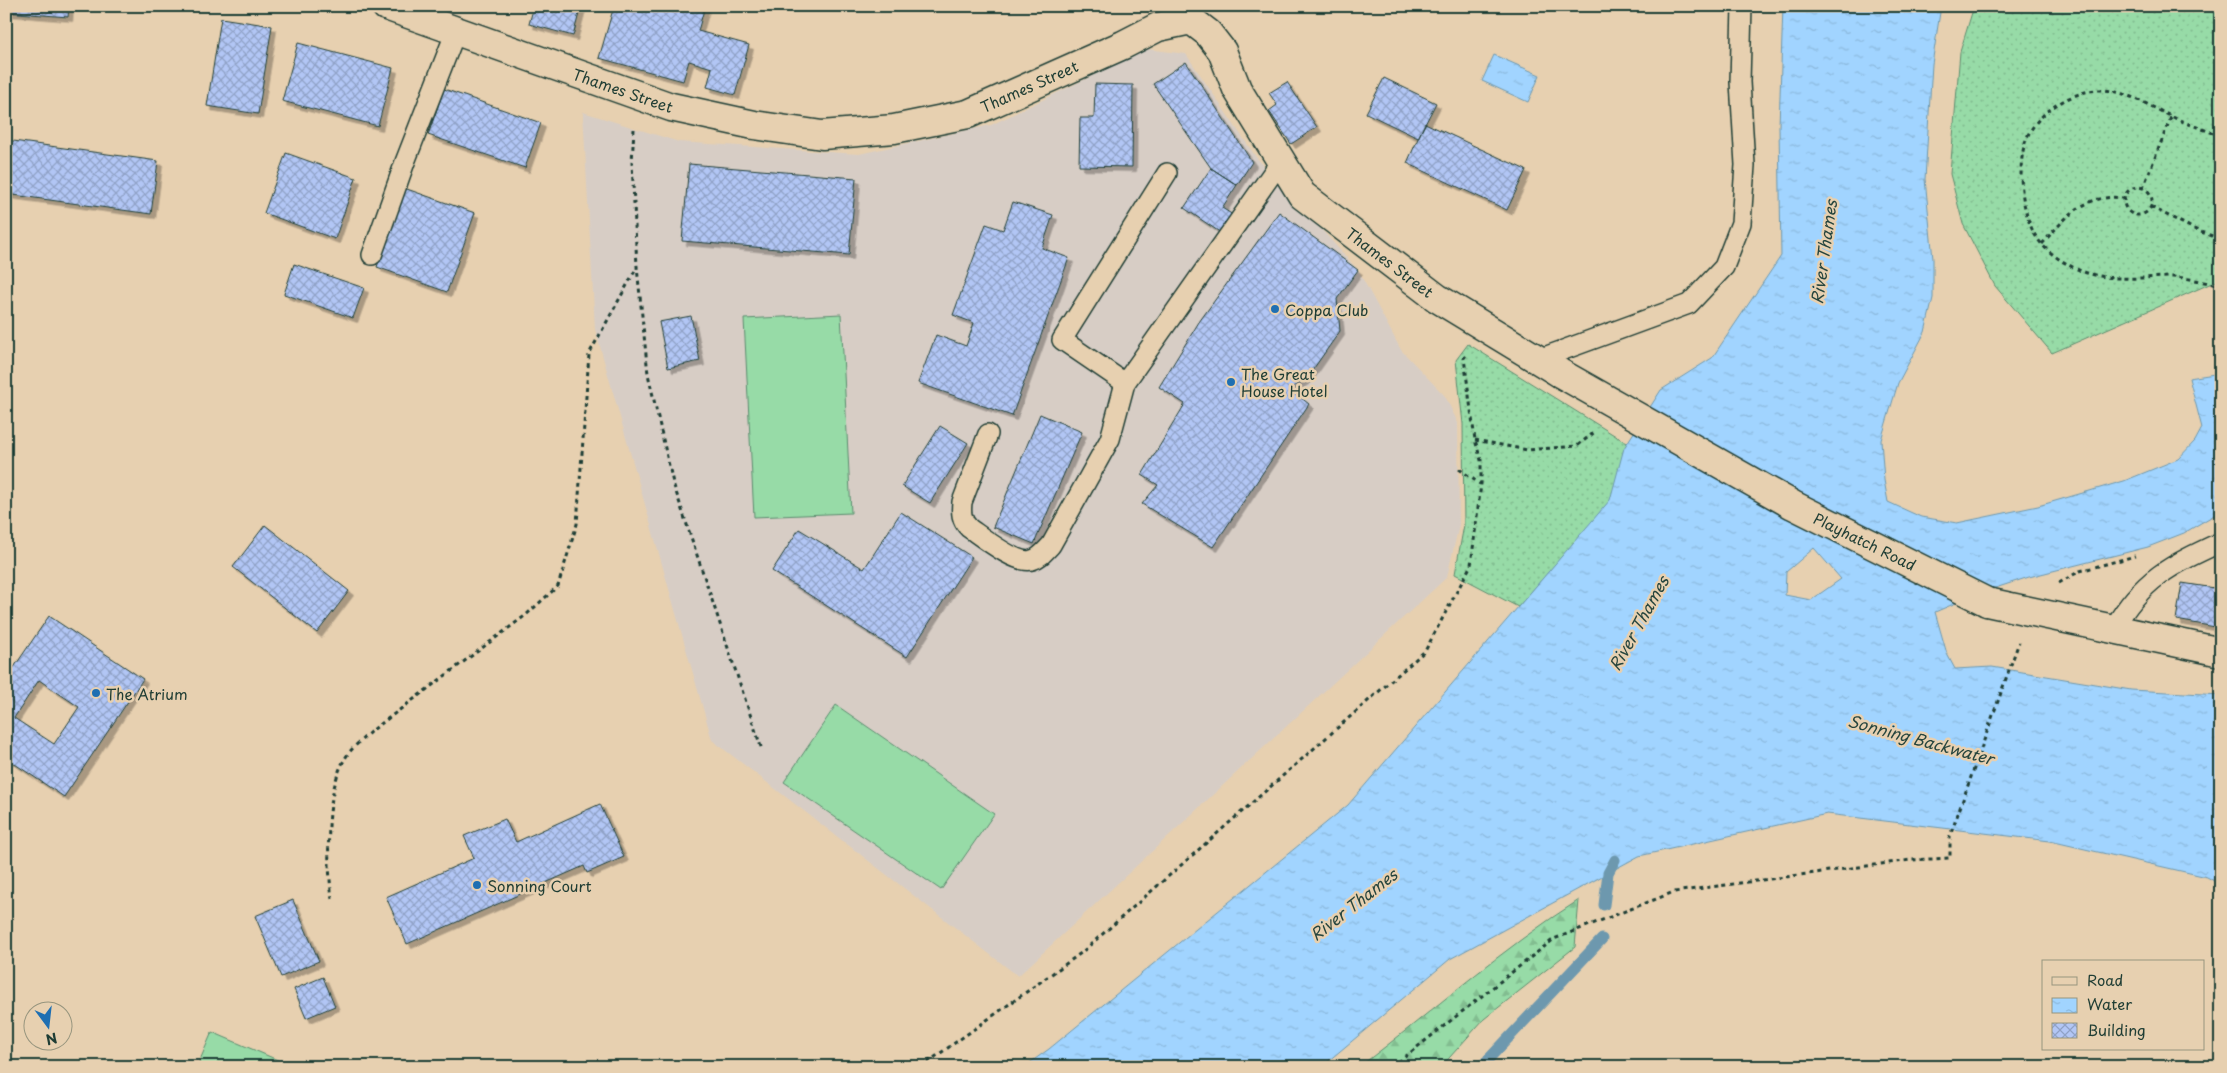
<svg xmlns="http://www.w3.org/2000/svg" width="2227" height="1073" viewBox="0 0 2227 1073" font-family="'Playpen Sans',sans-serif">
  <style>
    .built { fill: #d7cdc5 }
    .grass { fill: url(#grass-dots); stroke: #5b8c6e }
    .forest { fill: url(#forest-firs); stroke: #5b8c6e }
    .garden { fill: #97dba7; stroke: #5b8c6e }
    .water { fill: url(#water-ripples); stroke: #6d98ae; fill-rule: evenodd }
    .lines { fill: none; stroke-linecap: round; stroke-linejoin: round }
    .stream { stroke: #6d98ae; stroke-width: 11 }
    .building { fill: url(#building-cross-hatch); stroke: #1f3d34; fill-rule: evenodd; filter: url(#shadow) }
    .service-casing { stroke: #1f3d34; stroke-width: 22 }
    .secondary-casing { stroke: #1f3d34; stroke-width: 31 }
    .path { stroke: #1f3d34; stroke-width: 3; stroke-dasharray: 4 4; stroke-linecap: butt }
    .service { stroke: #e7d0b0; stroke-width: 19 }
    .secondary { stroke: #e7d0b0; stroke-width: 28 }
    .secondary-bridge-casing { stroke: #1f3d34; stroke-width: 31; stroke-linecap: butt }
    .secondary-bridge { stroke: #e7d0b0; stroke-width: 28 }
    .poi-dot { fill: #1f6fb2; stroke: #e7d0b0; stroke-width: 2 }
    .labels { text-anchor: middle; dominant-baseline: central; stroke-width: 5; stroke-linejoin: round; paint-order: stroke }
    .street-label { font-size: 15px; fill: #1f3d34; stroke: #e7d0b0 }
    .poi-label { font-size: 15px; fill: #1f3d34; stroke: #e7d0b0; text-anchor: start }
    .water-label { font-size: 16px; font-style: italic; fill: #26453e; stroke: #e7d0b0 }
  </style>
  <defs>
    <pattern id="grass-dots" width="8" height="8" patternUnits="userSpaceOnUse" patternTransform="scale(1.25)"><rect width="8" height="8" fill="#97dba7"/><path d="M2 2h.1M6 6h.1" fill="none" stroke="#82bd90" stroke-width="1.8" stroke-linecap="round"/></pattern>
    <pattern id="forest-firs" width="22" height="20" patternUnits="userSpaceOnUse" patternTransform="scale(1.25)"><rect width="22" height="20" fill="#97dba7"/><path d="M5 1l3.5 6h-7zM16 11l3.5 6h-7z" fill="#82bd90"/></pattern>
    <pattern id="water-ripples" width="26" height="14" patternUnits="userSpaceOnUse" patternTransform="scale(1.25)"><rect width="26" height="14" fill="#a1d4ff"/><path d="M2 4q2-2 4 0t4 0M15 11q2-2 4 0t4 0" fill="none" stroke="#8ab7db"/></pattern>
    <pattern id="building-cross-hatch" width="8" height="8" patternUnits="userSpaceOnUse" patternTransform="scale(1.25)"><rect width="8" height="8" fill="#b2c6f5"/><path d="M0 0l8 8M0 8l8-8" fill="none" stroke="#90a2c7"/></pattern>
    <filter id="shadow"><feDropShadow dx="4.5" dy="4.5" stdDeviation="0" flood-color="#0004"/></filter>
  </defs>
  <rect width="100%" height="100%" fill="#e7d0b0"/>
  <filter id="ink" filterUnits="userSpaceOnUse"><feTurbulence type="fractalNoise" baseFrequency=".02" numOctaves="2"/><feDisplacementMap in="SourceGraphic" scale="10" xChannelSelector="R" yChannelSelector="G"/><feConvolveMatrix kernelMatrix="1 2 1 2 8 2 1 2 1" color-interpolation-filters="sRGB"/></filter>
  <g filter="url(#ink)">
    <!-- built -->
    <path class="built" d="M1147,49L1186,54L1256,157L1358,270L1401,350L1445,396L1458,423L1459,525L1447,577L1018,976L712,740L595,329L583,112L679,142L859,154L991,125Z"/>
    <!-- grass -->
    <path class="grass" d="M1974,6H2221V279L2052,353L1995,286L1963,224L1950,174L1960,52Z
      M1468,344L1627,443L1611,500L1518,607L1455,574L1464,525L1463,424L1456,360Z"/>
    <!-- forest -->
    <path class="forest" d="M1579,900L1575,947L1484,1019L1441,1067H1359C1432,1012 1501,949 1579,900Z"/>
    <!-- garden -->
    <path class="garden" d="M841,314L851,513L754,517L744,319Z
      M836,705L994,814L941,890L784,782Z
      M212,1032L294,1067H197Z"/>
    <!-- water -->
    <path class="water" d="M1783,6H1941L1932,64L1925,179L1933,259V298L1925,332L1898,383L1881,440L1884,480L1888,502L1921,517L1957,523L2038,506L2124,481L2178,459L2195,441L2202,428L2189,378L2221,373V511L2184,533L2148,547L2029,577L1977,594L1935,612L1947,654L1955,669L1992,667L2131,690L2221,695V885L2207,877L2050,841L1827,814L1639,856L1450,959L1321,1067H1024L1049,1049L1348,805L1610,500L1624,448L1661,390L1712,358L1781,256L1779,126ZM1814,548L1841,579L1811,600L1785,595L1786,572Z
      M1494,55L1540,75L1528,102L1482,81Z"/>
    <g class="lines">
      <!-- stream -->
      <path class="stream" d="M1604,905L1608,873L1615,860
        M1481,1067L1602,939"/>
    </g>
    <!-- building -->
    <path class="building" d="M6,6H69L68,17L6,12Z
      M534,6H581L573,36L529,24Z
      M614,6H705L698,31L749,45L735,95L707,87L712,68L689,61L683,81L599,58Z
      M221,18L272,26L258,114L207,106Z
      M298,43L393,68L378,126L282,101Z
      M1186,62L1252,162L1237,185L1211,168L1153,84Z
      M1384,78L1436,103L1418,138L1366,113Z
      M1287,82L1317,127L1291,144L1269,111L1277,105L1269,93Z
      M1095,84L1133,85L1132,167L1079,166L1080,118H1094Z
      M444,89L541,123L525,168L428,135Z
      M1425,123L1526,170L1507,210L1407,163Z
      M6,140L158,161L151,214L6,194Z
      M286,153L356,178L335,239L264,213Z
      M689,164L856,178L849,255L682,241Z
      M1211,168L1237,185L1222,208L1233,215L1221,233L1184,208Z
      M404,188L475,213L447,292L377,267Z
      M1013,202L1053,215L1042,248L1069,258L1012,416L918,383L936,335L966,346L974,323L953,315L986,224L1003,230Z
      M1279,212L1358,270L1337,299L1340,331L1307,378L1290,389L1309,404L1213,547L1142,504L1158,485L1142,475L1185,404L1159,387L1199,322Z
      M294,264L364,288L353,318L284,294Z
      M691,316L700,361L668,368L659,322Z
      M1040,414L1082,432L1034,544L993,527Z
      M940,426L968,443L930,503L902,486Z
      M901,512L972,557L907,657L772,571L799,529L864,569Z
      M265,525L349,591L317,633L233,567Z
      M2182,583L2221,589V628L2176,620Z
      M49,616L143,679L64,797L6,758V679ZM39,680L79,707L54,744L14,718Z
      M600,804L624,857L587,873L584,866L407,944L386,897L474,858L464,836L505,819L516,842Z
      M293,900L319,961L281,977L255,916Z
      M323,977L335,1006L306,1018L294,989Z"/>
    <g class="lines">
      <defs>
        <path id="service" d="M1167,173L1062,340L1125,383L1281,161
          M372,255L405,162L456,31
          M1536,360L1689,304L1724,267L1741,223L1745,165L1740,82L1742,6
          M988,434L962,502C961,512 961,520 969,528C982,537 1017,565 1032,560C1040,558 1045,551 1051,545L1110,439L1125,383
          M2114,628C2142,579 2171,565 2221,542"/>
        <path id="secondary" d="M386,6L671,107L754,125L822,135L894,129L968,114L1123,45L1158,27L1191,20L1208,33L1222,51L1237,89L1302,195L1437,298L1560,373
          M1987,602L2221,652"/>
      </defs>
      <!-- service casing -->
      <use href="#service" class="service-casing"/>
      <!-- secondary casing -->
      <use href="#secondary" class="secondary-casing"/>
      <!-- path -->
      <path class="path" d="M634,129L632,162L637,267L648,374L673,483L762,750
        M2221,136C2206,130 2190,125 2175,118C2150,107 2119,85 2090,91C2065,96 2035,115 2026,140C2017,165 2021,205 2032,229C2039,245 2054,257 2069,265C2102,284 2137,277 2173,277C2189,278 2205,282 2221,286
        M2124 201a14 14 0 1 1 28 0a14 14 0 1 1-28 0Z
        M2143,188L2171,117
        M2151,207L2198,231L2221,239
        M2042,244C2066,217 2085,193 2124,198
        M1475,440L1527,450L1577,446L1596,431
        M1459,469L1480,484
        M2059,583L2080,571L2135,556
        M332,899C327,860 324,787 348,754C354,746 363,739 370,732L526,615L558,586L577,524L589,354L637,267
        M921,1067L1081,953L1425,651L1471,565L1481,484V460L1475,440L1464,358L1466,355
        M1392,1067L1554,939L1674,892L1911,860L1950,858V836L2019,642"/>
      <!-- service -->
      <use href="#service" class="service"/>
      <!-- secondary -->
      <use href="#secondary" class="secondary"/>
      <defs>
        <path id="secondary-bridge" d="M1560,373L1793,505L1987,602"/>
      </defs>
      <!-- secondary-bridge casing -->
      <use href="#secondary-bridge" class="secondary-bridge-casing"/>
      <!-- secondary-bridge -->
      <use href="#secondary-bridge" class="secondary-bridge"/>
    </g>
  </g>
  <!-- markers -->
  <g class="poi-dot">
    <circle cx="1275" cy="309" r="5"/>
    <circle cx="1231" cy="382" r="5"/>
    <circle cx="96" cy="693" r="5"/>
    <circle cx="477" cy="885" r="5"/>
  </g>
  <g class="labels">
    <!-- street labels -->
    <g class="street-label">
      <text transform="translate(1029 86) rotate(-24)">Thames Street</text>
      <text transform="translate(623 90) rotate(19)">Thames Street</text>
      <text transform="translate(1390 262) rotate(37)">Thames Street</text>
      <text transform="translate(1865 541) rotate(26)">Playhatch Road</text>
    </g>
    <!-- poi labels -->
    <g class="poi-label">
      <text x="1285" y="309">Coppa Club</text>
      <text x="1241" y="373">The Great<tspan x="1241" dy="17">House Hotel</tspan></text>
      <text x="106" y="693">The Atrium</text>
      <text x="487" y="885">Sonning Court</text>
    </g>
    <!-- water labels -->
    <g class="water-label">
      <text transform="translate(1823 252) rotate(-82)">River Thames</text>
      <text transform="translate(1638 623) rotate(-61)">River Thames</text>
      <text transform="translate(1921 739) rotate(15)">Sonning Backwater</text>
      <text transform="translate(1353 904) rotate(-38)">River Thames</text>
    </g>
  </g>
  <!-- margin -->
  <rect width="2227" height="1073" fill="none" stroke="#e7d0b0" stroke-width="25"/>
  <rect x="12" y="12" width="2202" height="1048" fill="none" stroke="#1f3d34" stroke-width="2" filter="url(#ink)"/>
  <!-- legend -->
  <rect x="2042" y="960" width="162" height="90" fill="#e7d0b0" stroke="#97957e"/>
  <rect x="2052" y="977" width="25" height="8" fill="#e7d0b0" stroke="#97957e"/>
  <text x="2087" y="986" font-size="15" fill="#1f3d34">Road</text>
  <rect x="2052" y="998" width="25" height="15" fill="url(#water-ripples)" stroke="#97957e"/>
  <text x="2087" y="1010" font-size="15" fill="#1f3d34">Water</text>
  <rect x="2052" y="1023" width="25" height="15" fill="url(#building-cross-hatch)" stroke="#97957e"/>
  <text x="2087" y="1036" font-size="15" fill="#1f3d34">Building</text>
  <!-- north arrow -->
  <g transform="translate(48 1026) rotate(165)"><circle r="24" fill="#e7d0b0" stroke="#97957e"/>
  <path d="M0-4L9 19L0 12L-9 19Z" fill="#1f6fb2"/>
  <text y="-8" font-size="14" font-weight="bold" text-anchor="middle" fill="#1f3d34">N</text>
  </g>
</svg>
